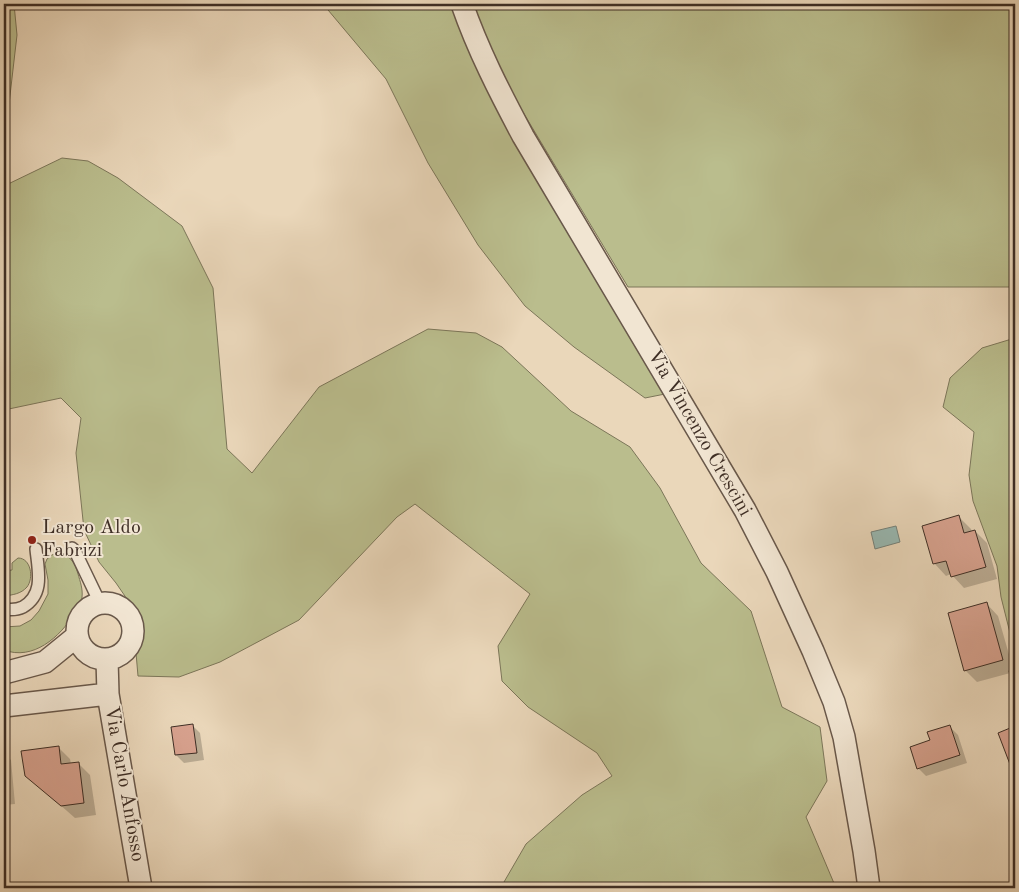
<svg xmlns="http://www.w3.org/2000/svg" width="1019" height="892" viewBox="0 0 1019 892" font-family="'Old Standard TT',serif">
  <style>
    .green { fill: #babd8d; stroke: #7c7659 }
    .water { fill: #98b9b3; stroke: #74817a }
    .shadow { fill: #0003 }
    .building { fill: #d8a28f; stroke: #3e2e25 }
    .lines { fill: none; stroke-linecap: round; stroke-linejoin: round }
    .lane-casing { stroke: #69584a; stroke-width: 14 }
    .street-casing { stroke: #69584a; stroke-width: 24 }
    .lane { stroke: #f1e5d2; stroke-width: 11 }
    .street { stroke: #f1e5d2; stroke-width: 21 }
    .poi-dot { fill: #8f2418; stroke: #f1e5d2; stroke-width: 2 }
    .labels { text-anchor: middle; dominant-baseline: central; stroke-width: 4; stroke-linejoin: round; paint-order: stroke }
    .street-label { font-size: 20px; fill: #3e2e25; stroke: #f1e5d2 }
    .poi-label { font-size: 20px; fill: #3e2e25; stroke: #f1e5d2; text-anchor: start }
  </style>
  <rect width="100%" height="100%" fill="#ead7ba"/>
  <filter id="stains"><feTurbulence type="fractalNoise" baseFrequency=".004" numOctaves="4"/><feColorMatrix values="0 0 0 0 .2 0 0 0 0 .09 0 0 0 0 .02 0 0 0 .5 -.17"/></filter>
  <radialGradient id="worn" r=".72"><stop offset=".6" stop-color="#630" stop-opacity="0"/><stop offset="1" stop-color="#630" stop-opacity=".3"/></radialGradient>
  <!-- green -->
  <path class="green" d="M4,4H14L17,35L9,104L4,112Z
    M323,4H454L665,394L645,398L574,347L525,306L478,245L428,163L386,79Z
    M470,4H1015V287H628L497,69Z
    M62,158L88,161L118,178L182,226L213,288L227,449L252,473L319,387L428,329L476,333L502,347L571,411L630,447L660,488L701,563L751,611L782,707L820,727L827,781L806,817L836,888H503L504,882L526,844L582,795L612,776L597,753L528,707L502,681L498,646L530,594L415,504L397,517L299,620L220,662L179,677L138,676L136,653L140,618L116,583L99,562L84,530L76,453L81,418L61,398L4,410V186Z
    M1015,338V678L1009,672L1014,649L1001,597L997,566L973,501L969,475L974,432L943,407L950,378L982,348Z
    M57,553C70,554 75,563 78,574C80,581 83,589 82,597C82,603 78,609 74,614C60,637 33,661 4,650V627L20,626L31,620L39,611L48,594V580L45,564L47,559L52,555Z
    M18,558C31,558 34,578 27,587C21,594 12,595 4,596V571L12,570V563Z"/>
  <!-- water -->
  <path class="water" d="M896,526L900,542L875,549L871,532Z"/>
  <!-- shadow -->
  <path class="shadow" d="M959,517L971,529L972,532L975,531L987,543L997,579L964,588L951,574L946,576L934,563Z
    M986,603L998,616L1014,672L977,682L965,670Z
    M192,725L200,733L204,760L184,763L176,755Z
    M950,727L958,735L967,763L926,776L918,768L931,741Z
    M1015,728V770L1012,767L999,734Z
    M58,747L70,759L71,764L78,763L90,775L96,815L75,818L26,775Z
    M4,754L11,760L15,804L4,805Z"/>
  <!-- building -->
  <path class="building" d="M959,515L964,533L975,530L986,567L951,577L946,561L933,564L922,526Z
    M987,602L1003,660L964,671L948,613Z
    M193,724L197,753L175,755L171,727Z
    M950,725L960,755L917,769L910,747L930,740L927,732Z
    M1015,726V766L1011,767L998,733Z
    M59,746L61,764L79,762L84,803L61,806L25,776L21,751Z"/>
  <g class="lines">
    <defs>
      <path id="lane" d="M72,548L75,551L100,603
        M4,609C11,610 17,610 23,607C45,594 38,570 36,549"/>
      <path id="street" d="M462,4C478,50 500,93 523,136L745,510L777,572L813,651L834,702L844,737L864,851L869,888
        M77 631a28 28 0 1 1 56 0a28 28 0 1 1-56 0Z
        M107,659L108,694
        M4,673L45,662L77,636
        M4,706L108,694L141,888"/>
    </defs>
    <!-- lane casing -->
    <use href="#lane" class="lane-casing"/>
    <!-- street casing -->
    <use href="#street" class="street-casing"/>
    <!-- lane -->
    <use href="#lane" class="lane"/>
    <!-- street -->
    <use href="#street" class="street"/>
  </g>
  <!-- markers -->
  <circle class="poi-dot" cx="32" cy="540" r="5"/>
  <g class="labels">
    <!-- street labels -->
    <g class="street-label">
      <text transform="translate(699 433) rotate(60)">Via Vincenzo Crescini</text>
      <text transform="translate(124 784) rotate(80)">Via Carlo Anfosso</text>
    </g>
    <!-- poi labels -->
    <g class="poi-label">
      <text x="42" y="528">Largo Aldo<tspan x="42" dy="23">Fabrizi</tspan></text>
    </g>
  </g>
  <!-- margin -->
  <rect width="1019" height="892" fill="none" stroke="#ead7ba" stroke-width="20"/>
  <rect x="5" y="5" width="1009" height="882" fill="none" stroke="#3e2e25" stroke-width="2.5"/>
  <rect x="10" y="10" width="999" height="872" fill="none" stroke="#3e2e25"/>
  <rect width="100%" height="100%" filter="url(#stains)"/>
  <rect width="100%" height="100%" fill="url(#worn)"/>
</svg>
